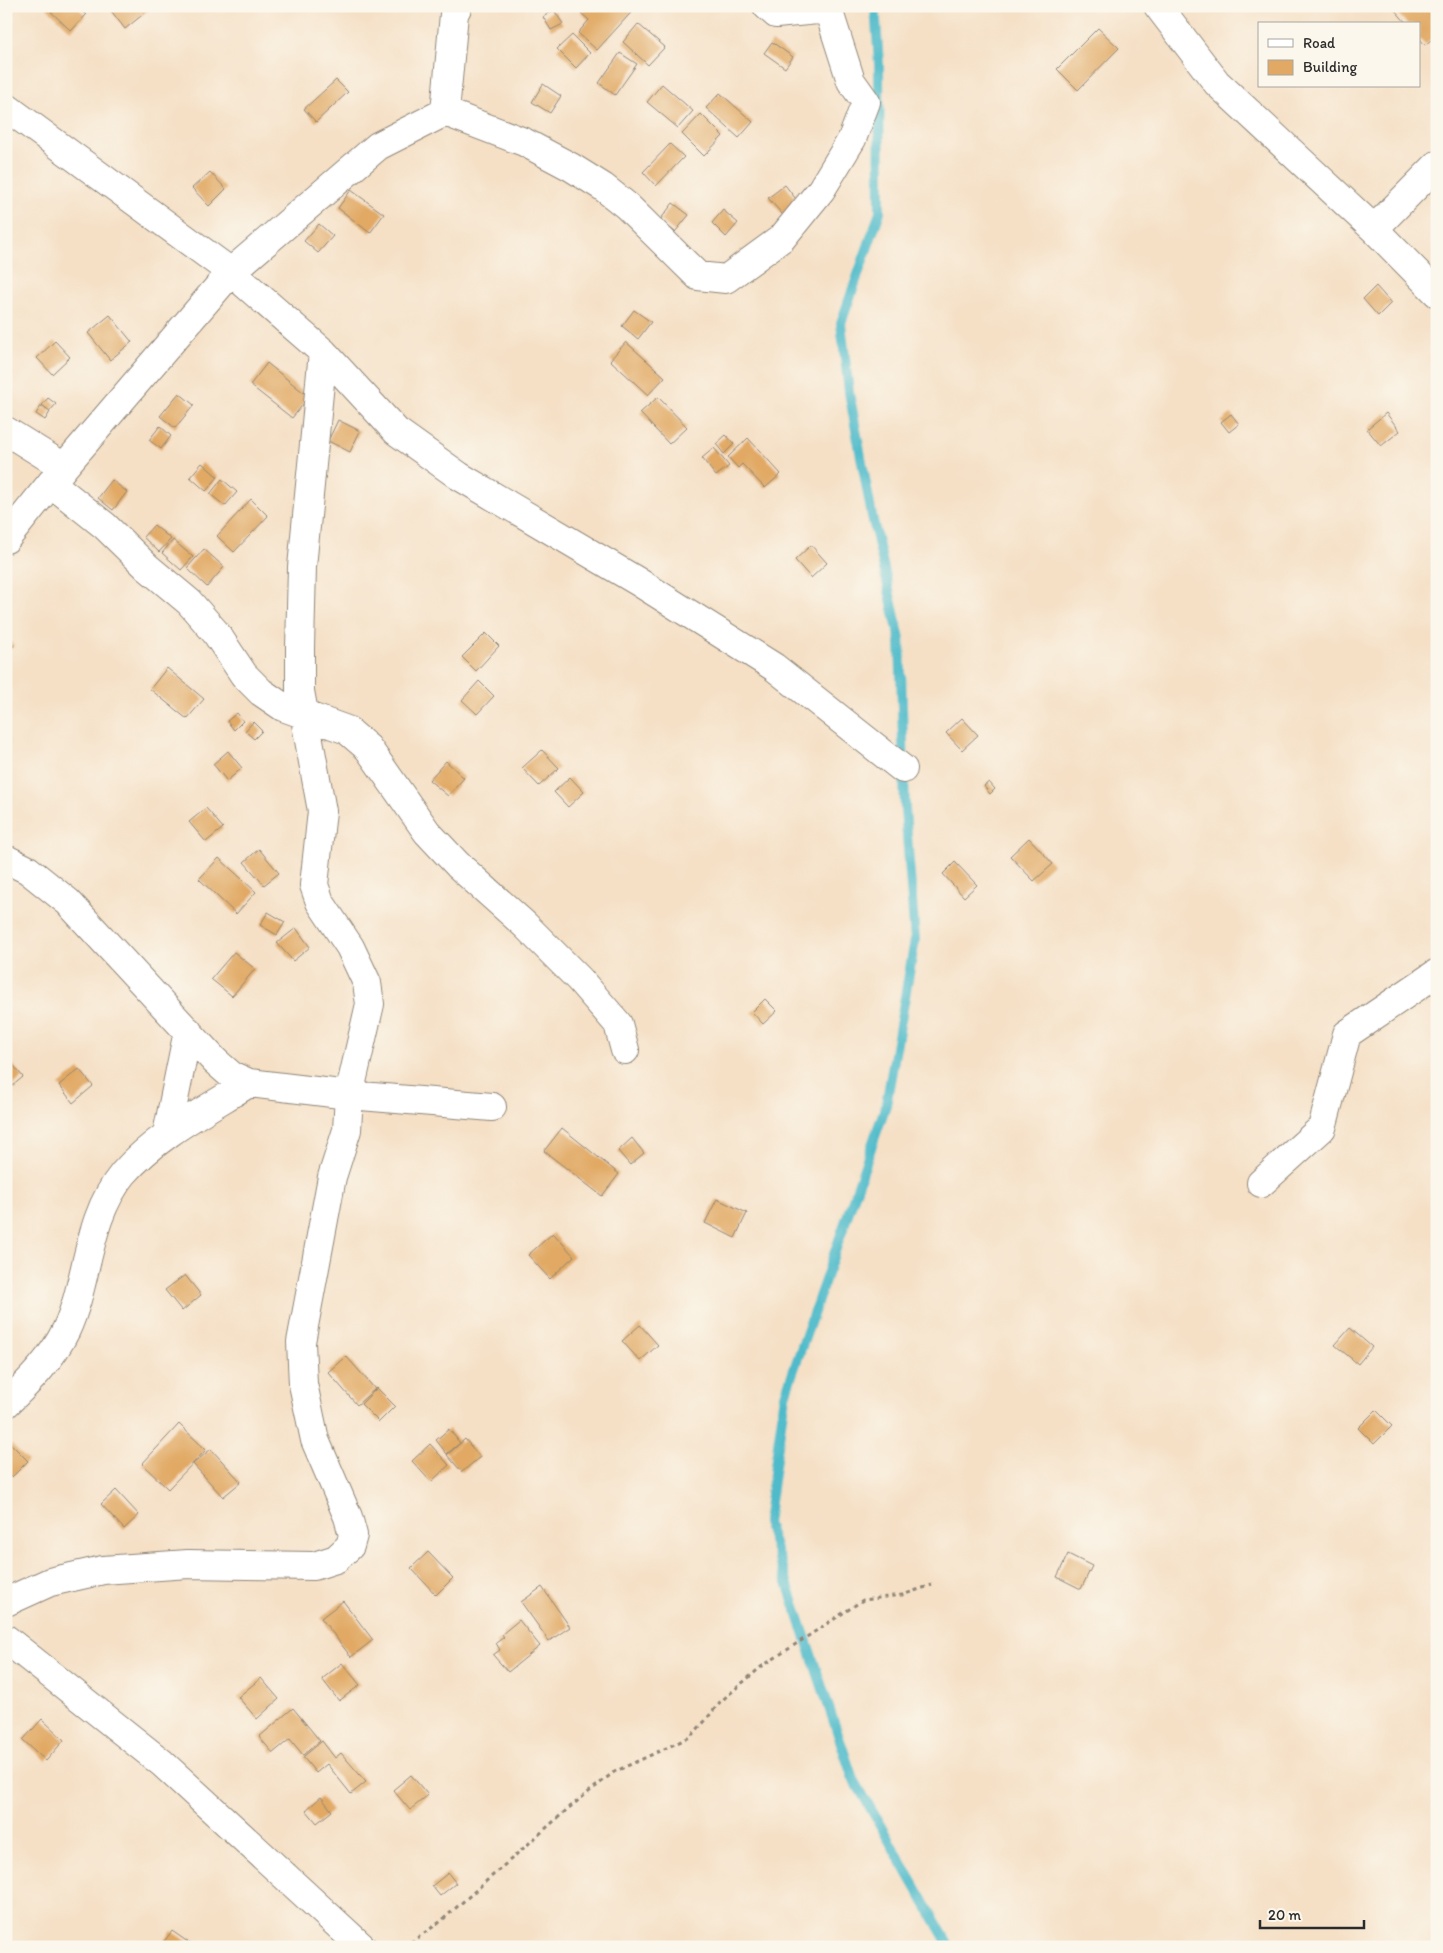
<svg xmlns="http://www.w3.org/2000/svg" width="1443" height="1953" viewBox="0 0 1443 1953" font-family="Itim,sans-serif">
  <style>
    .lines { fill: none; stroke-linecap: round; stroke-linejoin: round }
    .stream { stroke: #4fbbca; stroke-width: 10 }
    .building { fill: #e1a964 }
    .minor-casing { stroke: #908678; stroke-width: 30 }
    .path { stroke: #908678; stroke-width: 3; stroke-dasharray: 4 4; stroke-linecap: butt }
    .minor { stroke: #fff; stroke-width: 28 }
  </style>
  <rect width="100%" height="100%" fill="#fbf7ec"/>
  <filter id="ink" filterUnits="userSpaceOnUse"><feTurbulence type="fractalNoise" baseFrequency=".02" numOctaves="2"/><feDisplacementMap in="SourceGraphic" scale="10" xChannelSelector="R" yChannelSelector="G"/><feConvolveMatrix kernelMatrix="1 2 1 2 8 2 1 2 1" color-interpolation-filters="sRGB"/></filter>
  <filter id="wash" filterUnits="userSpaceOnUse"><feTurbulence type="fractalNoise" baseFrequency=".0096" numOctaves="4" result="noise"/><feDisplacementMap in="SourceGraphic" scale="20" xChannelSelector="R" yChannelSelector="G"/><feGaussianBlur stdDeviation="1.12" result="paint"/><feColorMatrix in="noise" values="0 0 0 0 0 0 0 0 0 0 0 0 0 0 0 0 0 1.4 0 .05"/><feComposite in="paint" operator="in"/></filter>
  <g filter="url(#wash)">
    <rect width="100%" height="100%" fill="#f5e0c6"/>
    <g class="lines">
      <!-- stream -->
      <path class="stream" d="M875,6L879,64L880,212L841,323L849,392L872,516L900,639L905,809L915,940L886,1105L785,1395L767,1523L852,1776L950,1947"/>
    </g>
    <g id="blocks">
      <!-- building -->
      <path class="building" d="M45,6H76L86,15L71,31Z
        M111,6H152V7L125,29L109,8Z
        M587,6H637L597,50L578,33L589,20L581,13Z
        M1398,6H1433L1431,8L1437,15V35L1425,45L1419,38V24H1407L1394,9Z
        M554,10L563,24L551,30L543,17Z
        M638,24L665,47L648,65L623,42Z
        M1098,28L1119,48L1078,90L1057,69Z
        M572,35L590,53L576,68L557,49Z
        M772,42L793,57L785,68L764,53Z
        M620,53L637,64L615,95L599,83Z
        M336,80L348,92L316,122L304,109Z
        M543,84L561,96L550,113L532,102Z
        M662,84L693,111L678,128L647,102Z
        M720,93L753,122L739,138L706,108Z
        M701,114L723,136L704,156L682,134Z
        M670,144L684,157L656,186L643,172Z
        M210,172L226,189L209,206L192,188Z
        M785,185L799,203L783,215L768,198Z
        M351,190L384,214L370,233L338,208Z
        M673,203L689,215L675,232L660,220Z
        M723,210L738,223L726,237L712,223Z
        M319,224L333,236L318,253L304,241Z
        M1376,286L1391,303L1378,316L1363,299Z
        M634,310L651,322L638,339L622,326Z
        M110,315L132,342L110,360L88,333Z
        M55,341L70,357L52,374L37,358Z
        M626,342L665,377L648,395L610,360Z
        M267,363L309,397L292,418L250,385Z
        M179,393L194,405L175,428L160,416Z
        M658,397L687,427L669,444L640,413Z
        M48,398L56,404L50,411L42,405Z
        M41,406L50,412L45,420L36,414Z
        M1386,413L1400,431L1381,446L1367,429Z
        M1231,414L1239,424L1229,432L1221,422Z
        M338,420L360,431L350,452L328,441Z
        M160,426L171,436L161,449L149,440Z
        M726,435L734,444L724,454L716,444Z
        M748,438L781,474L765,488L742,464L738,468L728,457Z
        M714,448L729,466L716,476L702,458Z
        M202,463L218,477L206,491L190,477Z
        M222,479L237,492L225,506L210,494Z
        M112,480L127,492L113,510L98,498Z
        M251,499L268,516L234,552L217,536Z
        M154,525L171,539L159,552L143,537Z
        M173,540L193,557L181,570L162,553Z
        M811,545L827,563L811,578L795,560Z
        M204,549L224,567L207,587L187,568Z
        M486,633L499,646L476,671L462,657Z
        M6,636L14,646L6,652Z
        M167,668L204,699L187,719L150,689Z
        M479,681L494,696L477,714L462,700Z
        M237,713L243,721L234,730L227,721Z
        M962,718L978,735L962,750L946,733Z
        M253,722L262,731L254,739L245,731Z
        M542,750L559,768L539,786L522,768Z
        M228,751L242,768L227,781L213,764Z
        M446,761L464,778L448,796L429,780Z
        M570,777L584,792L568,807L554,792Z
        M989,782L995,789L990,794L984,786Z
        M206,808L223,828L206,842L189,822Z
        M1029,838L1053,864L1034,881L1010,856Z
        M259,849L279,873L264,885L244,862Z
        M219,858L256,892L236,914L199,879Z
        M955,862L977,885L964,897L943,874Z
        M268,912L285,922L277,935L260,925Z
        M296,928L310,947L293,961L277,943Z
        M234,952L255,969L232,996L211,979Z
        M765,999L777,1011L763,1024L752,1012Z
        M6,1056L23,1077L6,1091Z
        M79,1069L93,1086L73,1103L59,1085Z
        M562,1128L619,1174L602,1196L544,1151Z
        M632,1138L644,1153L630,1165L618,1151Z
        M717,1199L747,1213L735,1238L705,1223Z
        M553,1233L574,1256L550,1279L528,1255Z
        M185,1275L201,1295L182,1311L165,1290Z
        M640,1325L658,1345L640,1361L622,1341Z
        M1350,1328L1372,1347L1358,1364L1335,1345Z
        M346,1356L375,1389L357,1405L328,1372Z
        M377,1388L395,1406L379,1422L361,1404Z
        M1376,1410L1392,1426L1374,1444L1358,1428Z
        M179,1424L206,1450L168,1489L142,1464Z
        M449,1429L460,1443L447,1454L436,1440Z
        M465,1439L480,1457L462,1472L447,1455Z
        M11,1444L28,1461L12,1477L6,1471V1450Z
        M430,1444L449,1465L431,1482L412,1461Z
        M211,1449L241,1482L223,1497L193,1464Z
        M116,1490L139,1515L124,1529L101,1504Z
        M428,1552L453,1578L436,1595L411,1568Z
        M1068,1554L1092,1566L1081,1589L1057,1577Z
        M542,1587L570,1627L549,1641L521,1602Z
        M343,1601L373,1640L351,1657L321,1618Z
        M519,1620L540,1646L508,1672L493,1655L500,1650L496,1643L504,1637L502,1634Z
        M342,1663L360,1685L339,1701L322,1679Z
        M261,1678L279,1699L257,1719L238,1697Z
        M293,1708L320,1741L303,1755L290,1739L273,1753L259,1737Z
        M42,1719L64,1740L46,1761L23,1740Z
        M322,1741L335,1758L341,1753L366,1782L351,1794L327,1764L316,1773L303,1757Z
        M411,1775L428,1795L410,1810L393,1790Z
        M321,1797L332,1811L317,1823L306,1810Z
        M448,1873L456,1883L440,1896L432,1886Z
        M172,1931L195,1947H160Z"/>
    </g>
  </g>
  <g filter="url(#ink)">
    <use href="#blocks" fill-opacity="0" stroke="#908678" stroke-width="1"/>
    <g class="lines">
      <defs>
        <path id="minor" d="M767,6L776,14L828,9L829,6
          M1158,6L1217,83L1374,229L1437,293
          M6,107L231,272L378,146L445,112L454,14L458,6
          M445,112L524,142L571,167L603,187L627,206L698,276L726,279L782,238L821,190L852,139L866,102L851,81L828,9
          M1374,229L1437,165
          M6,431L64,467
          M51,483L105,526L147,567L189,602L216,633L244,675L261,692L283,707L347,730L368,748L427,832L458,865L525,925L579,979L618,1024L625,1050
          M6,539L64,467L231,272L323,352L396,431L459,476L637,581L774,667L903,769
          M6,859L28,870L68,902L215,1061L231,1075L249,1083L349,1095L492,1107
          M167,1134L188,1031
          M1261,1183L1322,1128L1347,1034L1437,973
          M6,1404C29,1382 52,1359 66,1330C89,1280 86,1219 123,1174C157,1135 206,1110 249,1083
          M6,1602L50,1582L103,1570L188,1564L314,1566L336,1559L350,1546L353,1535L348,1517L315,1440L303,1384L301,1342L332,1177L347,1130L349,1095L370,1004L367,983L350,947L320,902L314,885L322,811L300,691V648L302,567L323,352
          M6,1639L162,1763L362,1947"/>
      </defs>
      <!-- minor casing -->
      <use href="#minor" class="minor-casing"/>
      <!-- path -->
      <path class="path" d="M404,1947L440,1922L570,1807L614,1772L690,1737L705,1721L720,1702L761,1667L863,1600L902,1595L932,1585"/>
      <!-- minor -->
      <use href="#minor" class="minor"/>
    </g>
  </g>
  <!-- margin -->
  <rect width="1443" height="1953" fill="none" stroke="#fbf7ec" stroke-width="25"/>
  <!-- legend -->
  <rect x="1258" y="22" width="162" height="65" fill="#fbf7ec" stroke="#a8a59f"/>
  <rect x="1268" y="39" width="25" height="8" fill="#ffffff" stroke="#a8a59f"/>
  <text x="1303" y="48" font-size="15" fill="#2b2b2b">Road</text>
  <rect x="1268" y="60" width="25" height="15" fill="#e1a964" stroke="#a8a59f"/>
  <text x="1303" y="72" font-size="15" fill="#2b2b2b">Building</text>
  <!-- scale -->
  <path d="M1260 1920v8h104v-8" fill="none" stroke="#2b2b2b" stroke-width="2.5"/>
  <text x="1268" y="1920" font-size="15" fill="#2b2b2b" stroke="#fbf7ec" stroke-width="4" paint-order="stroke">20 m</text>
</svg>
